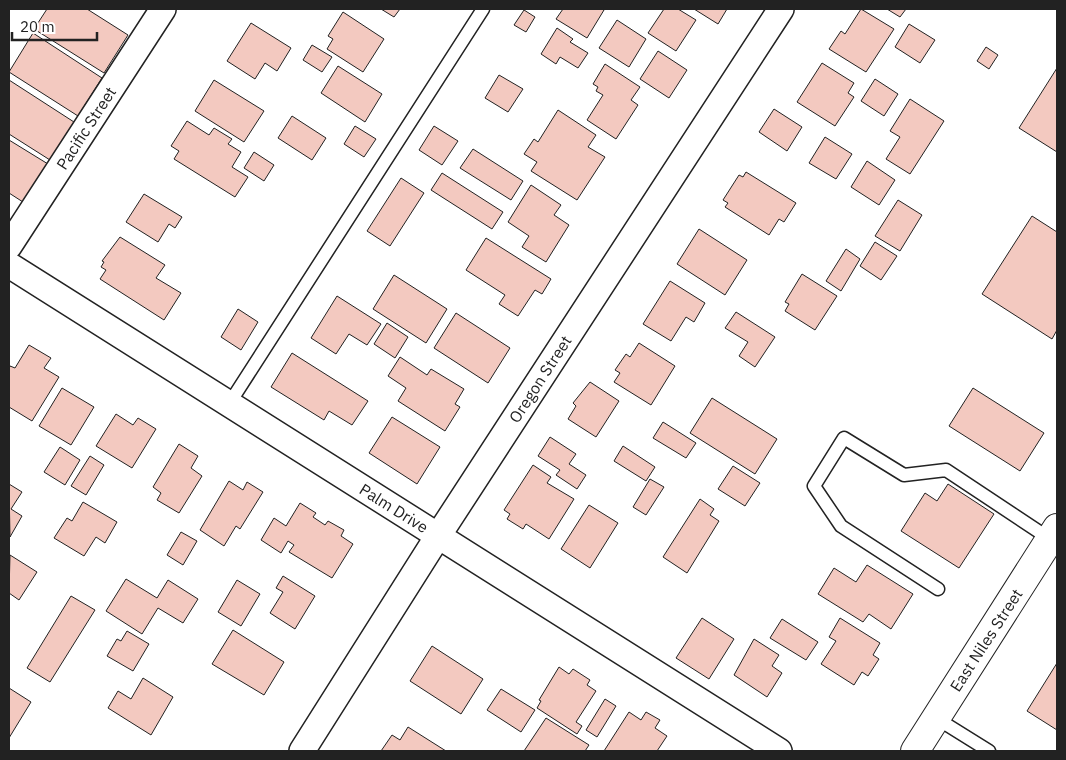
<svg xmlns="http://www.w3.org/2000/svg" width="1066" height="760" viewBox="0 0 1066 760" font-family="'IBM Plex Sans',sans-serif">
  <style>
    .building { fill: #f3c9c0; stroke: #222 }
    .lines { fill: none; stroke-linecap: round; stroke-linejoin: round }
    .lane-casing { stroke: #222; stroke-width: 15 }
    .street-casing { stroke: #222; stroke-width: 28 }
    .secondary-casing { stroke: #222; stroke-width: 30 }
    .lane { stroke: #fff; stroke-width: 12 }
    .street { stroke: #fff; stroke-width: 25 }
    .secondary { stroke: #fff; stroke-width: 28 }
    .labels { text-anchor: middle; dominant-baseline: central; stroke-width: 4; stroke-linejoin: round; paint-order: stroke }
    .street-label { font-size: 16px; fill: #222; stroke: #fff }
  </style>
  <rect width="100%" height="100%" fill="#fff"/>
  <!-- building -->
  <path class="building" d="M47,9H87L128,35L104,73L34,29Z
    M381,9H400L394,17Z
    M563,9H601L604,10L587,38L556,19Z
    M664,9H678L696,20L676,51L648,33Z
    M694,9H727L718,24Z
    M861,9L894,29L866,72L829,49L841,31L845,34Z
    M887,9H906L900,17Z
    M524,10L535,17L526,32L514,25Z
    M343,12L384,39L363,72L327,49L333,39L328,36Z
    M617,20L646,39L629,67L599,48Z
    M251,23L291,48L277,71L265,63L255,79L227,61Z
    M909,24L935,40L920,63L895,47Z
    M557,28L573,39L570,42L588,53L578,68L560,57L556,64L541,54Z
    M33,33L102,78L78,116L9,72Z
    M312,45L332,57L322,72L303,60Z
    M986,47L998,55L989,69L977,61Z
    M658,51L687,70L669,98L640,79Z
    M822,63L854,83L848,93L854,97L835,126L797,102Z
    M605,64L640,87L631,100L638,105L616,139L587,120L603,95L596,91L598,87L593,84Z
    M338,66L382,94L365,122L321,93Z
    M1057,68V152L1019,128Z
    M499,75L523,89L508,112L485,98Z
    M875,79L898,94L884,116L861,101Z
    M9,80L74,122L50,160L9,134Z
    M214,80L264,111L244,142L195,111Z
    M910,99L944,121L910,174L886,159L900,137L890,131Z
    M774,109L802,127L787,151L759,132Z
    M558,110L596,135L588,147L605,157L577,200L531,171L537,162L524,154L534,139L538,142Z
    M292,116L326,138L312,160L278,138Z
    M187,121L209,135L214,128L232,139L228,144L241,152L232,167L248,177L235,197L174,159L179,151L171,146Z
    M355,126L376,139L364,157L344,144Z
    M434,126L458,141L442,165L419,150Z
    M825,137L852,154L836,179L809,163Z
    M9,140L48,164L23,202L9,193Z
    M473,149L523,181L511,200L460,168Z
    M254,152L274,165L264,181L244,168Z
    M867,161L895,180L879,205L851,187Z
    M746,172L796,203L784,222L779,219L769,235L725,207L728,203L723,200L739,175L743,177Z
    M442,173L503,212L492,229L431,190Z
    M401,178L424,193L390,246L367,231Z
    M531,185L561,205L554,215L569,225L546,262L522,247L529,236L508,222Z
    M144,194L182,217L175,228L169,224L158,242L126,222Z
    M898,200L922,215L900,251L875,236Z
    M1032,216L1057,232V330L1052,339L982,294Z
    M699,229L747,260L725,295L677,264Z
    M120,237L165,265L156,278L181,293L164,320L100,279L106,270L101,267L104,262L102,261Z
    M486,238L551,279L542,294L535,290L518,316L499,304L505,295L466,270Z
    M875,242L897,256L881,280L860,266Z
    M846,249L860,259L841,291L826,281Z
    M802,274L837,296L815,330L785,311L789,304L785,302Z
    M394,275L447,309L426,343L373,309Z
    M670,281L705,303L694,322L686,317L671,341L643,324Z
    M337,296L381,324L367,345L349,334L336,354L311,338Z
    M238,309L258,322L241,350L221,337Z
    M736,312L775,337L755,367L739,356L748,342L725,328Z
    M456,313L510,348L488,383L434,348Z
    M387,323L408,337L395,358L374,344Z
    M639,343L675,366L651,405L614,382L620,373L615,370L626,354L630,357Z
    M29,345L51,358L44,368L59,377L32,421L9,407V369L10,366L15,368Z
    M292,353L368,401L352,425L329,411L324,420L271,387Z
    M400,357L427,375L431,369L464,389L455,404L460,407L445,431L398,401L406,388L388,376Z
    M590,382L619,401L596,437L568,419L576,406L573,403Z
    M62,388L94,407L71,445L39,426Z
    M973,388L1044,433L1020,471L949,426Z
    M712,398L777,439L755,474L690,433Z
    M116,414L133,425L138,418L156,429L132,468L96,446Z
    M392,417L440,447L417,484L369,453Z
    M663,422L696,443L686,458L653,438Z
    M550,437L576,454L569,464L586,475L577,489L556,475L560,470L538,456Z
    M179,444L198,456L191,468L202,476L179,513L157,500L161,493L153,487Z
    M623,446L655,467L646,481L614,461Z
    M60,447L80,460L65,485L44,472Z
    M90,456L104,465L86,495L71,486Z
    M533,465L551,477L547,483L574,499L549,539L526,524L523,529L507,519L510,514L504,510Z
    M733,466L760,483L745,506L718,489Z
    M650,479L664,487L646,515L633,507Z
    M229,481L243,490L247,482L263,492L240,529L236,526L224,546L200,530Z
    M9,484L22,492L11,509L22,516L10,537Z
    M948,484L994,514L959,568L901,531L925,493L937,501Z
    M700,499L714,509L710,515L719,521L687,573L663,557Z
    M83,502L117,522L105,543L96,537L84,556L54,538L67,518L72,521Z
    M300,503L316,513L313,517L325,525L328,521L344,530L341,536L353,544L332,578L289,552L294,545L288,541L281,553L261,540L274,518L286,526Z
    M589,505L618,523L590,568L561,549Z
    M181,532L197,541L183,565L167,555Z
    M10,555L37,572L19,600L9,593Z
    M867,565L913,594L891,629L869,614L863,622L818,594L834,568L856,582Z
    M283,576L315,596L295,629L270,613L283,592L276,588Z
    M126,579L157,598L168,580L198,599L183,623L158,608L142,634L106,611Z
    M237,580L260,594L241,626L218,612Z
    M71,596L95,610L50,682L27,668Z
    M702,618L734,639L709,679L676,658Z
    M840,618L880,643L873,655L879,659L868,676L862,672L854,685L821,664L836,641L829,637Z
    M782,619L818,642L806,660L770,638Z
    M233,630L284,662L264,695L212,664Z
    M127,631L149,644L133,671L107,656L117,639L121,641Z
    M754,639L779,655L772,666L782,673L767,697L734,675Z
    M432,646L483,679L461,714L410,681Z
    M1057,663V730L1027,711Z
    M559,667L569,674L573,669L590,680L587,685L596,691L576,722L582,726L577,734L537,708L541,701L539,700Z
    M143,678L173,697L151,735L108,708L118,691L131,699Z
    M9,688L31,702L9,738Z
    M501,689L535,710L521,732L487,710Z
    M605,699L616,706L597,737L586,730Z
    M629,712L641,720L646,712L660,720L655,728L667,736L657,751H604Z
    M546,718L589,745L585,751H524Z
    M408,727L446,751H381L392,735L400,740Z"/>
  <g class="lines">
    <defs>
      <path id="lane" d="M229,404L483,9
        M938,589L841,526L814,486L844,438L904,475L946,470L1050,539
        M936,718L989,751"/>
      <path id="street" d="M9,246L163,9
        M9,265L779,751
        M302,751L438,536L781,9"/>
      <path id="secondary" d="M915,751L1057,528"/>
    </defs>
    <!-- lane casing -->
    <use href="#lane" class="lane-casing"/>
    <!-- street casing -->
    <use href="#street" class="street-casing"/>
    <!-- secondary casing -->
    <use href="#secondary" class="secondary-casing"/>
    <!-- lane -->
    <use href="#lane" class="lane"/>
    <!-- street -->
    <use href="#street" class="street"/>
    <!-- secondary -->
    <use href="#secondary" class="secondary"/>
  </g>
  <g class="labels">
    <!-- street labels -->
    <g class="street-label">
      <text transform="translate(86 128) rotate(-57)">Pacific Street</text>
      <text transform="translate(540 379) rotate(-57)">Oregon Street</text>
      <text transform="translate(394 508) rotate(32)">Palm Drive</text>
      <text transform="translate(986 640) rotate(-57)">East Niles Street</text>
    </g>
  </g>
  <!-- border -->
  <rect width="1066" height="760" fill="none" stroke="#222222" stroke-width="20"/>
  <!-- scale -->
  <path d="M12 32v8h85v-8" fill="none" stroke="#222222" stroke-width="2.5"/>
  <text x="20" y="32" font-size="15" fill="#222222" stroke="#ffffff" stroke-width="4" paint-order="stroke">20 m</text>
</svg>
